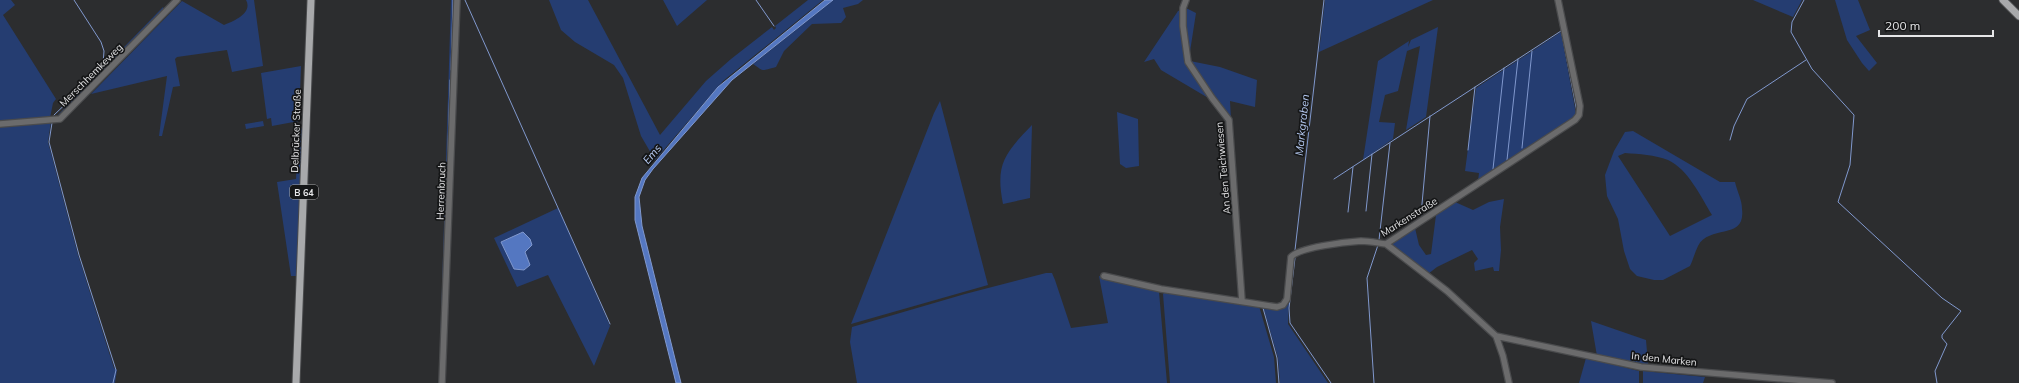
<svg xmlns="http://www.w3.org/2000/svg" width="2019" height="383" viewBox="0 0 2019 383" font-family="Mulish,sans-serif">
  <style>
    .green { fill: #253d71; fill-rule: evenodd }
    .water { fill: #5477c1; stroke: #8098cd }
    .lines { fill: none; stroke-linecap: round; stroke-linejoin: round }
    .stream { stroke: #8098cd; stroke-width: 1 }
    .minor-casing { stroke: #4a4b4d; stroke-width: 8 }
    .major-casing { stroke: #4a4b4d; stroke-width: 9 }
    .minor { stroke: #6b6b6c; stroke-width: 5.5 }
    .major { stroke: #a8a9ab; stroke-width: 7 }
    .labels { text-anchor: middle; dominant-baseline: central; stroke-width: 3.5; stroke-linejoin: round; paint-order: stroke }
    .shield { fill: #151617; stroke: #a7a8a9; stroke-width: 1 }
    .shield-label { font-size: 9px; font-weight: bold; fill: #e6e6e8 }
    .street-label { font-size: 10px; fill: #e6e6e8; stroke: #151617 }
    .water-label { font-size: 11px; font-style: italic; fill: #b5c9f1; stroke: #151617 }
  </style>
  <rect width="100%" height="100%" fill="#2c2d2f"/>
  <!-- green -->
  <path class="green" d="M0,0H11L15,5L3,15L56,99L53,103L50,118L0,122Z
    M246,0H254L263,66L232,72L227,50L177,57L175,59L180,86L173,87L162,136H159L167,76L91,94L182,1L224,25C234,21 253,13 246,0Z
    M451,0H457L439,383Z
    M549,0H588L660,135L706,81L731,59L772,27L774,30L776,28L775,26L808,0H823L723,81L655,160L641,136L623,78L614,65L575,42L561,30Z
    M663,0H707L677,26Z
    M833,0H863L858,4L843,8L846,17L841,23L812,24L784,51L776,67C760,71 765,72 753,64Z
    M1325,0H1433L1319,52Z
    M1753,0H1802L1793,17Z
    M1835,0H1858L1870,30L1856,36L1877,63L1869,71L1862,63L1847,40Z
    M163,7L164,9L59,116L58,115Z
    M1186,8L1196,13L1189,58L1185,23Z
    M1181,10L1185,57L1210,99L1161,70L1154,59L1144,62L1178,11Z
    M1438,27L1426,117L1406,130L1420,46L1407,51L1398,91L1385,95L1379,122L1395,123L1393,139L1363,160L1378,61L1409,41L1408,47L1411,40Z
    M1561,32L1576,114L1572,120L1478,181L1479,173L1465,171L1476,88Z
    M1190,61L1220,67L1257,80L1255,107L1230,101L1231,119Z
    M301,66L299,121L272,126L271,118L267,119L261,73Z
    M940,101L988,285L851,324L934,113Z
    M1117,112L1138,119L1139,166L1126,168L1120,164Z
    M51,121L48,142L78,255L114,368L117,370L115,383H0V126Z
    M263,121L264,126L246,129L245,124Z
    M1032,125L1030,198L1003,204C995,164 1005,153 1032,125Z
    M303,128L297,276H291L277,182L296,179L298,129Z
    M1633,131L1720,182H1735C1737,191 1742,200 1742,209C1746,241 1710,224 1698,246C1695,252 1693,260 1690,266L1663,280H1654L1637,276L1630,269L1624,251L1618,219L1607,196L1605,175L1614,151L1625,132ZM1625,153C1639,154 1655,155 1668,160C1688,169 1701,197 1712,215L1670,236L1618,156Z
    M1504,199L1500,227L1501,250L1499,271H1494L1493,267L1475,271L1474,263L1478,259L1472,250L1437,267L1428,274L1392,247V242L1415,228L1419,245L1426,255L1431,254L1436,215L1455,202L1473,210L1489,202Z
    M558,208L610,326L594,366L548,275L517,287L494,238Z
    M1046,273H1052L1055,280L1071,328L1108,323L1099,276L1159,292L1167,383H857L850,342L852,327L965,294Z
    M1165,292L1259,306L1274,357L1276,383H1170L1163,294Z
    M1289,303L1288,324L1328,383H1280L1278,358L1263,306L1283,307Z
    M1591,321L1646,340L1648,364L1646,366L1597,356Z
    M1586,358L1639,371V383H1579Z
    M1643,371L1705,377L1703,383H1643Z"/>
  <!-- water -->
  <path class="water" d="M825,0H833L732,80L653,169L645,180L639,197L642,226L681,383H676L635,220V197L642,178L718,87Z
    M523,232L530,239L532,245L525,252L530,265L524,270L514,269L501,242Z"/>
  <g class="lines">
    <!-- stream -->
    <path class="stream" d="M465,0L610,324
      M756,0L774,26
      M1804,0L1792,22L1791,32L1812,69L1854,115L1850,165L1838,202L1942,298L1961,311L1942,335V338L1947,344L1935,371L1937,383
      M1558,13L1577,112
      M451,70L453,0
      M54,115L91,80L103,64L104,51L101,42L74,0
      M52,123L49,142L79,255L116,370L113,383
      M1730,140L1734,126L1747,99L1806,60
      M1522,148L1532,51
      M1468,150L1475,87
      M1507,160L1518,59
      M1493,169L1504,68
      M1334,179L1561,31
      M447,182L450,80
      M1366,211L1372,154
      M1348,212L1353,167
      M1421,215L1430,116
      M1379,240L1390,143
      M1295,250L1324,0
      M1295,258L1289,308L1290,323L1331,383
      M1263,308L1277,358L1279,383
      M1374,383L1367,278L1378,245"/>
    <defs>
      <path id="minor" d="M1186,0L1183,8V26L1188,62L1212,98L1229,120L1242,301
        M0,124L60,119L177,0
        M1386,244L1447,291L1496,336L1503,356L1509,383
        M1104,276L1161,289L1277,307L1283,305L1287,299L1291,257C1299,247 1347,242 1361,241C1369,241 1378,243 1386,244L1575,120L1579,115L1580,106L1558,0
        M1496,336L1641,367L1832,383
        M442,383L457,0"/>
      <path id="major" d="M2003,0L2019,16
        M296,383L311,0"/>
    </defs>
    <!-- minor casing -->
    <use href="#minor" class="minor-casing"/>
    <!-- major casing -->
    <use href="#major" class="major-casing"/>
    <!-- minor -->
    <use href="#minor" class="minor"/>
    <!-- major -->
    <use href="#major" class="major"/>
  </g>
  <g class="labels">
    <!-- shield labels -->
    <rect class="shield" x="290" y="185" width="28" height="14" rx="3"/>
    <g class="shield-label">
      <text x="304" y="192">B 64</text>
    </g>
    <!-- street labels -->
    <g class="street-label">
      <text transform="translate(91 75) rotate(-45)">Merschhemkeweg</text>
      <text transform="translate(296 131) rotate(-88)">Delbrücker Straße</text>
      <text transform="translate(1223 168) rotate(-95)">An den Teichwiesen</text>
      <text transform="translate(441 191) rotate(-88)">Herrenbruch</text>
      <text transform="translate(1409 217) rotate(-32)">Markenstraße</text>
      <text transform="translate(1664 359) rotate(6)">In den Marken</text>
    </g>
    <!-- water labels -->
    <g class="water-label">
      <text transform="translate(1302 125) rotate(-84)">Markgraben</text>
      <text transform="translate(652 154) rotate(-50)">Ems</text>
    </g>
  </g>
  <!-- scale -->
  <path d="M1879 30v6h114v-6" fill="none" stroke="#e6e6e8" stroke-width="2"/>
  <text x="1885" y="30" font-size="12" fill="#e6e6e8" stroke="#151617" stroke-width="3" paint-order="stroke">200 m</text>
</svg>
